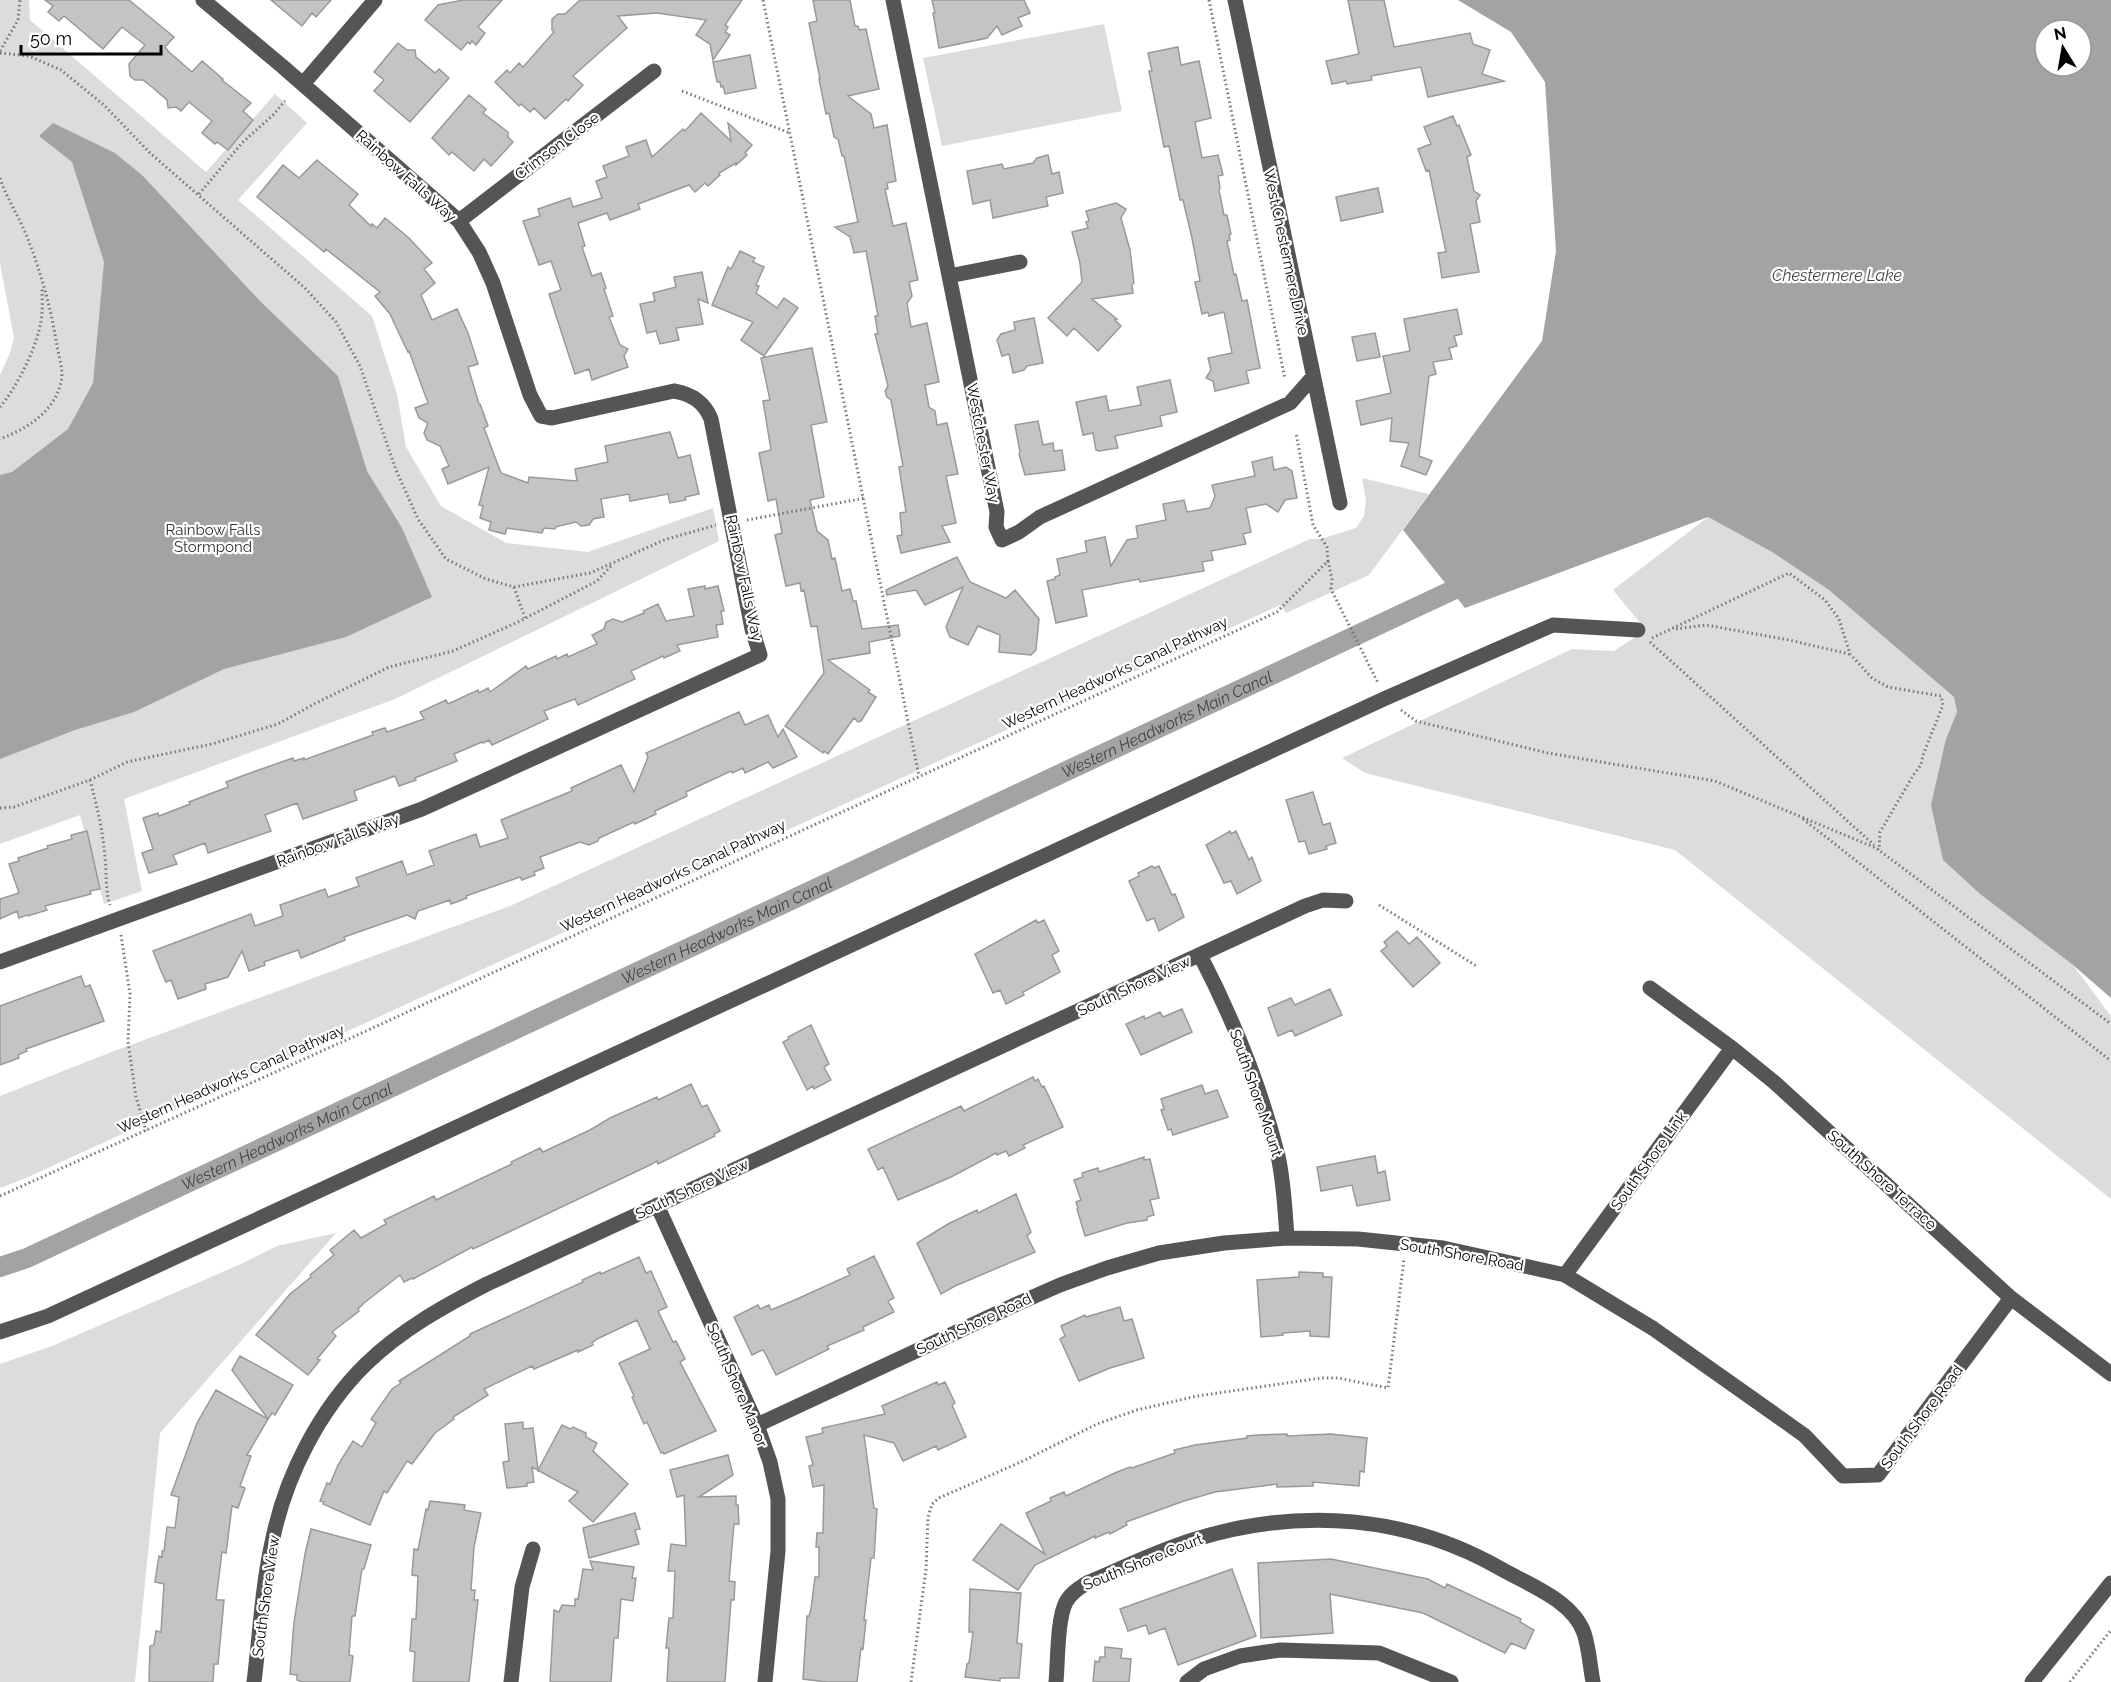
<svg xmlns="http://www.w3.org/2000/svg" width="2111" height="1682" viewBox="0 0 2111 1682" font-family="Raleway,sans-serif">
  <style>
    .green { fill: #dcdcdc }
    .water { fill: #a3a3a3; fill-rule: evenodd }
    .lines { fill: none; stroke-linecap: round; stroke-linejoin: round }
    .canal { stroke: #a3a3a3; stroke-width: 20 }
    .building { fill: #c4c4c4; stroke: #999; stroke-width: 1.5 }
    .path { stroke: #777; stroke-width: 3; stroke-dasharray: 1.5 3; stroke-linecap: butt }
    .minor { stroke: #555; stroke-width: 15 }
    .labels { text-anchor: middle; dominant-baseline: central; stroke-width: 4.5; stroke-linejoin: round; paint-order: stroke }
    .street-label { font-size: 15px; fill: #000; stroke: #fff }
    .park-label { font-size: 15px; fill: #333; stroke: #fff }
    .water-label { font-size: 16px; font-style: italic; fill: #444; stroke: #fff }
  </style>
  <rect width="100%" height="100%" fill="#fff"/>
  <!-- green -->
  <path class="green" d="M0,0H29L30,20L206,172L275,94L307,123L238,200L372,316L397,394L406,447L441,506L506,543L588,552L713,508L719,541L395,699L124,799L142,891L104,904L80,815L0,844V375L10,353L14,338L0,263Z
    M1104,24L1122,111L942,146L923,58Z
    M1362,478L1429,494L1369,575L1286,613L1280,605L26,1178L0,1188V1096L114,1051L510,906L1310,539H1321L1356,528L1364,516L1366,501Z
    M1708,517L1772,552L1829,590L1954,697L1957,712L1946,739L1943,860L1980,894L2073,965L2111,1016V1199L1675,850L1365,773L1342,758L1572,649L1614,651L1646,630L1613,590Z
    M336,1233L160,1433L135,1682H0V1364L52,1346L241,1264L277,1246Z"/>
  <!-- water -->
  <path class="water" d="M1458,0H2111V998L2073,965L1980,894L1943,860L1931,805L1946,739L1957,712L1954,697L1829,590L1772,552L1708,517L1465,608L1403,530L1542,341L1556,251L1545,82L1511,32ZM2045,30H2081V66H2045Z
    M53,123L115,153L142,175L261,302L338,376L367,471L402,528L432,597L346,637L224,669L134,712L75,730L0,759V475L12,472L68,429L93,383L104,262L72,162L39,136Z"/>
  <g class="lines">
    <!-- canal -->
    <path class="canal" id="s1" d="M0,1267L27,1258L1453,590"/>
  </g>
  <!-- building -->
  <path class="building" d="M45,0H129L174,37L165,47L169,52L192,72L202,61L223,79L222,80L251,103L243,111L253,120L228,150L217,142L215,144L202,133L212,121L189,102L181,111L176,107L168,108L167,100L152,87L143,80H135L130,76L129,64L145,45L122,27L103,49L64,16L59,21L48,12L53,6Z
    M271,0H331L316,17L312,13L302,26Z
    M463,0H502L478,27L485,33L476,45L472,41L470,44L468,42L461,50L425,20L438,5Z
    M580,0H742L725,25L728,27L725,32L730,35L713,60L710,44L696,35L706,20L657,13L618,16L627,28L573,76L583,85L568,101L566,99L545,119L534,108L530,112L521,104L519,106L495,82L507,70L510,73L519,63L523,67L554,32L552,30V19L558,14H565Z
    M813,0H850L855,26H858L859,30L866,29L879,89L848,96L871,114L874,128L887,125L896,181L887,183L888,189H885L893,226L906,223L918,280L909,282L912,296L907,303L911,327L927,323L939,382L925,385L929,407L935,411L937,425L947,423L958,474L946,476L956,523L942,526L950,542L901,553L897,536L902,535L900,513L906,512L899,467L903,466L891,400L887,397L885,391L888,386L875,334H878L875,316H878L866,251L854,253L850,237L835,227L858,222L844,156H842L838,139L834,137L829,113L826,114L819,79H820L809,23L817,21Z
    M932,0H1024L1030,13L1018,18L1022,26L1002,35L997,26L987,38L939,48L933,13H935Z
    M1348,0H1384L1394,47L1470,33L1473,44L1490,50L1482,74L1504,81L1428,97L1421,67L1371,76L1372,80L1347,84L1346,81L1332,84L1326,61L1359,54Z
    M398,43L407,50H415L416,57L435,73L439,69L449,78L410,122L374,91L384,80L374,72Z
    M1178,47L1181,65L1199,61L1211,118L1195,122L1202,158L1218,155L1223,175L1218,176L1220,188L1219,190L1224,215H1227L1231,234L1229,235L1230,240L1227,241L1234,275L1236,274L1242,301L1247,300L1260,368L1246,371L1249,383L1215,391L1213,381L1206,378L1211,370L1208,358L1232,353L1224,312L1209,316L1208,312L1202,314L1195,282L1200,281L1192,238L1183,200H1180L1169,146L1164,147L1149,71H1152L1148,53Z
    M750,55L756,88L725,94L723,86L721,87L720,82H717L713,62Z
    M469,95L486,109L483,113L508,132V137L513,142L491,166L484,159L474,171L452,152L449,155L432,138Z
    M701,113L731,141L728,123L752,145L745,153L747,155L736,165V163L719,173L720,175L708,186L705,183L695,192L689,185L638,204L640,209L610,220L607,213L578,223L585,246L582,247L592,276L601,273L606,288L604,289L613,316L609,317L620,345L628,349L624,356L628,367L592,380L589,369L575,374L549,294L561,290L551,261L539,265L523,221L540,216L538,209L570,198L573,207L602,198L596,181L607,177L603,166L629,156L626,147L646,140L652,157L683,129L685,131Z
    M1453,116L1457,126L1459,125L1471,155L1467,157L1474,191L1480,195L1476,201L1480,222L1470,224L1479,272L1442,278L1438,253L1446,252L1429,170L1426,171L1418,149L1431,144L1424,127Z
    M1048,155L1052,174L1059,172L1063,193L1046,197L1048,206L993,218L990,200L973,204L967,171L1002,164L1004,169L1033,163L1037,158Z
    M317,160L358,194L349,205L371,226L372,224L377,228L385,218L409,238L432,263L424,269L435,283L421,295L432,320L457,309L468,333L478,364L468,367L479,404H480L488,426L484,428L501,473L528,483L529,477L577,481L575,469L608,462L605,446L670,432L678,458L690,455L699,494L685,497L686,500L670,503L668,494L630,501L629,494L601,499L604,517L593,519L589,525L581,526L576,522L555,527V529L544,528L542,533L507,528L505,534L489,530L491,522L480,518L483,506L479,505L489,467L448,484L442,469L449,466L440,446L427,440L424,433L428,423L419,418L415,408L428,403L409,351L408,352L403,342L390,314L375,296L380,292L326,249L324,252L257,197L283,165L299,178Z
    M1378,188L1383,212L1341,221L1336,197Z
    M1116,203L1126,209L1121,218L1130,250L1134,283L1132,285L1133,293L1092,299L1117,319L1115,320L1121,326L1098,351L1074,328L1067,336L1048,318L1082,282L1080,263L1072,232L1088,228L1086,222L1089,221L1086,211Z
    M740,251L755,258L753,262L764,267L756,285L759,286L756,293L777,308L784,298L798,308L764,356L741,340L753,322L712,305L728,267L731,269Z
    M702,272L708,303L698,299L703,324L676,328L679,340L660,344L656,331L647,333L640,304L655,301L653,293L676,287L674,277Z
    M1457,309L1462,334L1454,336L1457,346L1449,348L1452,359L1433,362L1436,374L1429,376L1419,456L1432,461L1426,475L1401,466L1409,443L1390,441L1392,418L1361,425L1356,401L1391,393L1383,356L1410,351L1404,319Z
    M1034,318L1043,363L1027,366L1024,370L1013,373L1009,354L1002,356L997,340L1001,334L1015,330L1014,322Z
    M1375,333L1380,357L1357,361L1352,337Z
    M812,348L827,422L811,425L824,497L810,500L817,531L828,540L832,559L835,558L842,591L850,589L853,601H856L862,629L898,625L900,636L869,642L870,653L828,660L870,690L868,692L876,697L861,721L858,722L854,718L828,754L824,751L823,753L785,726L824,673L817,626L811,627L804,590L801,591L800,583L786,586L775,535L782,533L776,499L768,501L759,453L771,450L763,401L770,400L761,358Z
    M1170,380L1177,412L1160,416L1162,426L1115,436L1118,448L1099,451L1096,450L1093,433L1083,435L1076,402L1106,396L1109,411L1141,405L1137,387Z
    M1038,421L1043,445L1053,443L1054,451L1062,450L1065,470L1025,475L1019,454L1020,452L1015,425Z
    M1272,457L1274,470L1286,467L1292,471L1297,498L1285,500L1278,512L1266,504L1246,508L1251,532L1243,534L1246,544L1211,551L1213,560L1202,562L1204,571L1140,582L1139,579L1082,590L1087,616L1056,623L1047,581L1055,579V577L1060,575L1057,559L1087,552L1085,541L1105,537L1111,566L1127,540L1138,538L1136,526L1166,520L1163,504L1184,500L1187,512L1210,508L1215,496L1212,485L1255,476L1252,462Z
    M957,557L970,582L1006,598L1015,590L1039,619L1036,650L1031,655L999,652L1000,635L978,626L968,645L950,637L946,627L963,587L925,605L916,590L887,595L886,590Z
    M705,586V589L718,586L724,611H721L723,624L716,625L718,637L677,645L680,651L664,658L663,656L631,671L635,679L578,705L575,699L544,711L548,719L492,745L489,740L483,743L482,742L454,754L457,761L415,778L416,780L399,786L395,776L354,791L357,800L303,819L297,803L265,815L271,831L208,853L205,843L173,855L177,864L149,873L142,853L153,849L143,818L158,813L159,816L190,804L189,802L228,787L226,782L253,772L293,758L294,761L304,758V760L373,735L372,732L385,728L387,732L424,719L420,712L446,700L448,704L478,690L479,693L488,688L490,692L526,666L528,669L556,656L557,659L567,654L568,657L597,644L592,635L604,629L606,622L613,619L622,622L644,613L643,611L658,604L666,621L694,616L688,589Z
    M739,712L745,725L768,715L778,737L783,729L797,757L773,768L768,762L745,773L743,768L732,773L731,771L686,792L687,796L655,811L656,814L635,824L634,822L599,838L598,841L589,845L580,842L540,857L544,868L534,872L535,875L522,880L520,877L466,896L467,898L451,904L450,900L418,911L415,919L407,915L344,937L345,940L301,958L298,950L264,962L265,965L249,971L242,951L228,977L205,984L206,989L178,999L171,980L166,982L161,971L153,951L251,914L255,926L283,916L280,905L325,889L328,897L359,886L356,878L402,861L407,875L434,865L429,851L476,834L480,847L508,838L501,820L572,791L571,788L621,765L634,792L648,757L646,753Z
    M1313,792L1323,825L1330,823L1336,843L1326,846L1327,849L1309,854L1305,841L1299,842L1286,800Z
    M87,831L100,889L90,891L91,894L45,906L47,910L28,916L27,915L19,918L17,911L0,919V899L19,893L9,864L19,861L18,858L48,848L47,846L72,839L71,835Z
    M1230,831L1231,834L1236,831L1249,860L1252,857L1261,881L1237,894L1231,881L1224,883L1206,845Z
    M1152,866L1154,868L1159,866L1172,895L1175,894L1184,917L1159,931L1154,918L1147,921L1129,881L1139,876L1138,873Z
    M1036,920L1038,923L1044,920L1059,951L1052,955L1060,972L1023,992L1024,995L1006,1004L1000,990L993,993L975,954Z
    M1397,931L1409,944L1417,937L1440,963L1413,987L1381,951L1387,946L1384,942Z
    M81,976L85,987L90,985L104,1021L26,1049L27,1051L18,1055L19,1058L0,1065V1006Z
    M1330,989L1342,1015L1295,1036L1292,1030L1278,1036L1268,1008L1291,998L1295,1005Z
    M1182,1009L1192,1032L1141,1055L1126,1024L1144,1016L1145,1019L1160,1012L1163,1017Z
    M811,1025L829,1064L824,1067L831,1080L814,1089L813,1086L807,1090L783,1042L789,1039L788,1037Z
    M1033,1077L1035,1081L1038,1079L1042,1087L1044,1086L1063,1127L1023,1145L1025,1148L1009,1156L1006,1151L997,1155L996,1153L951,1177L898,1200L883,1167L878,1170L868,1149L961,1106L964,1111Z
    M691,1084L702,1107L707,1105L720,1131L714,1134L715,1136L658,1164L657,1161L650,1165L473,1249L472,1247L413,1279L412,1278L404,1282L400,1275L364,1303L358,1309L359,1311L332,1332L336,1336L317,1359L320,1360L308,1375L256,1335L290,1294L311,1277L310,1275L334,1255L330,1250L354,1230L361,1238L386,1224L384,1220L434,1196L436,1200L512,1164L511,1162L540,1148L543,1152L590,1130L610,1118L657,1097L658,1100Z
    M1202,1085L1205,1094L1217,1090L1228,1117L1173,1135L1171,1129L1168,1130L1161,1110L1164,1109L1161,1099Z
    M1375,1156L1378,1173L1385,1171L1390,1200L1357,1206L1352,1185L1321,1191L1317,1167Z
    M1144,1157V1160L1150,1159L1159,1198L1150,1200L1154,1215L1147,1217V1220L1127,1223L1085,1236L1077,1209L1078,1208L1076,1202L1081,1200L1074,1180L1083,1177L1082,1173L1098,1168L1099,1172Z
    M1016,1194L1031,1232L1027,1236L1035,1252L955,1286L941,1294L917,1243L948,1224L977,1210L978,1213Z
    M874,1256L894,1298L888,1301L894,1312L863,1327L864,1330L827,1346L829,1349L776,1375L764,1351L762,1350L752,1355L734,1317L758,1305L760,1309L769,1305L771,1310L797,1299L850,1275L847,1269Z
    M639,1257L646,1273L651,1271L667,1307L658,1311L673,1342L676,1341L685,1359L680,1362L716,1431L664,1454L663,1452L661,1453L647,1422L644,1424L632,1397L634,1396L619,1363L650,1349L637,1320L597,1339L592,1343L593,1345L578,1352V1350L534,1369L532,1366L484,1389L488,1395L453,1417L454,1419L435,1433L412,1464L407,1461L387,1493L384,1491L370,1525L323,1504L324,1502L320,1501L327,1483L330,1484L338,1465L353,1441L362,1447L376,1423L371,1419L392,1389L401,1383L399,1381L470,1336V1334L583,1282L582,1280L600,1272L601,1274Z
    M1299,1272L1323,1273V1277H1332L1329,1337L1310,1336V1331L1283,1333V1335L1261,1337L1257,1280L1299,1277Z
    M1120,1307L1124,1321L1132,1319L1144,1358L1110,1368L1079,1381L1060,1339L1065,1336L1061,1326L1085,1315L1086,1317Z
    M240,1356L293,1385L275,1415L272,1413L268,1419L232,1370Z
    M937,1382L938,1385L945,1382L955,1403L952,1405L966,1437L938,1450L936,1446L903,1461L894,1443L864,1435L874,1508L877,1509L874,1558H871L864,1620H866L863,1649L861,1648L857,1682H826L803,1679L807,1616H809L811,1609L815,1577H819V1547H816L817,1533H823L824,1485L813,1487L809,1466L813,1465L806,1437L823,1433L822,1428L885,1414L882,1406Z
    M216,1390L268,1419L247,1455L251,1456L240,1486L245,1488L238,1508L232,1506L226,1553L222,1552L216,1600H224L218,1664H214L213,1682H149L150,1646L154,1645L156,1631L161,1632L164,1584L155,1582L159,1556L162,1557V1551H164L167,1527L175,1528L179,1497L171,1495L197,1423Z
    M523,1422V1429L533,1428L538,1470L562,1425L570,1429L573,1427L586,1433V1437L597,1443L593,1451L628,1484L593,1522L569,1501L578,1492L532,1467L534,1482L527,1483V1486L507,1488L503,1462L509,1461L505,1424Z
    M1287,1434V1436L1331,1434L1367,1438L1364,1472L1360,1471L1359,1486L1313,1482V1486L1277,1487V1484L1215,1492L1184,1501L1126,1522L1127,1525L1110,1534L1109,1532L1095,1538V1536L1035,1565L1018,1590L973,1560L1001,1524L1045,1554L1026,1513L1051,1501L1050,1498L1064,1492L1066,1496L1117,1472L1130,1467L1132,1468L1175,1453L1174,1450L1195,1445L1247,1438V1436L1258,1435Z
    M728,1455L733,1475L699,1497L736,1496V1505H738L739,1524H734L729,1581L735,1582L734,1600H731L725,1682H667L669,1648H666L669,1618H673L675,1571H668L671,1544L686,1546L684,1495L677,1497L670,1470Z
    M430,1501L465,1505L464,1510L481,1513L474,1547L471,1590H475L474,1600H478L469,1682H413L415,1652L410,1651L412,1619H416L418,1576L412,1575L414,1549L418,1550L426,1509L428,1510Z
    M635,1513L640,1529L635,1530L639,1544L589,1558L583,1528Z
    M311,1529L371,1545L364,1569H362L355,1616H352L349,1655L353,1656L350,1682H303L297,1680V1675L290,1674L294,1622L305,1554Z
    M1331,1559L1428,1579L1445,1588L1447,1584L1521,1619L1520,1622L1534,1630L1525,1649L1511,1643L1505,1653L1423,1613L1330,1594L1333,1633L1261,1638L1258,1563Z
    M590,1561L634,1567L632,1578H636L633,1601L621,1599L618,1638H614L611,1682H550L554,1610L559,1612L562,1605L575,1606V1599H578L583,1569L593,1570Z
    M1232,1569L1256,1636L1178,1665L1165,1628L1149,1634L1146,1625L1128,1631L1120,1609Z
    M970,1589L1021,1593L1017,1643L1022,1644L1019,1678H1000V1681L965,1677L967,1664L969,1663L973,1632H969Z
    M1105,1647L1122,1649L1121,1658L1131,1659L1129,1682H1093L1095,1661L1099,1662L1100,1657H1105Z"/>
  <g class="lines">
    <!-- path -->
    <path class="path" d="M763,0L919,776
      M1209,0L1285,379
      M0,51L18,20L20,0
      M0,53L29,56L61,70L104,105L150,153L306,289L336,322L360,366L396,470L418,519L446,559L486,579L514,587L590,573L664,540L716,525
      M682,91L790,133
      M0,178C6,197 17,213 25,232C40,268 51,308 57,346C59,357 64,372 61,382C54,413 26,429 0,439
      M199,194L242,143L273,115L285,101
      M0,407C17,387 37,347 41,321C43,310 42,298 42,287
      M747,520L865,498
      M1328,561L1332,579L1331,589L1378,683
      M514,587L525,618
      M1676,629L1706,625L1789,640L1849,654
      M1652,638L1789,573L1825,600L1839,619L1850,654L1872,678L1888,687L1941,696L1943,705L1923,755L1921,765L1914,774L1880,832L1879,850
      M1650,642L1874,845
      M1401,710L1416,721L1548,753L1715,781L1876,848L2111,1024
      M90,780C97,806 103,831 105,858C107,874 105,890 110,905
      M0,808L14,807L90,780L127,762L212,744L278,724L314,704L389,667L453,651L518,622L597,581L612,565
      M1803,819L2111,1061
      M1379,905L1478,967
      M121,935L130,994L128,1042L136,1097L146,1131
      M0,1196L353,1037L1277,612L1328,561L1327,547L1313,525L1296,433
      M911,1682L926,1569L928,1517L932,1504L939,1498L1023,1461L1097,1424L1137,1410L1197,1396L1321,1378H1338L1388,1388L1404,1259
      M2070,1682L2111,1630"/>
    <!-- minor -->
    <path class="minor" d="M893,0L997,512L996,527L1002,540L1019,532L1040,517L1290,403L1312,378
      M1235,0L1340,503
      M303,84L375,0
      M459,221L654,71
      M949,276L1020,262
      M1200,955C1232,1017 1261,1088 1278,1156C1284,1183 1285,1210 1287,1238
      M0,962L422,809L760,655L752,629L711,419C704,402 692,394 674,391L552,418L541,416L530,395L493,283L479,252L459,221L282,66L203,0
      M1650,988L1732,1048L1774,1082L2011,1298L2111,1374
      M657,1205L757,1425L770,1462L778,1499V1551L765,1682
      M1565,1275L1732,1048
      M0,1332L48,1316L1386,698L1553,625L1638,630
      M757,1425L1019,1303L1060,1285L1107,1268L1159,1253L1224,1243L1287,1238L1358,1239L1443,1248L1565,1275L1654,1329L1804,1435L1843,1476L1878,1475L2011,1298
      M254,1682C260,1634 262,1585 273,1538C286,1475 320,1409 366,1364C401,1330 444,1306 487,1284L1305,906L1323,900L1346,901
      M511,1682L522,1587L533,1549
      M1056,1682C1058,1661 1057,1619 1066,1602C1071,1593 1079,1588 1087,1583C1123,1568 1159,1550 1196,1539C1301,1507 1408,1515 1503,1570C1530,1585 1573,1601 1584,1633C1589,1648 1590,1666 1593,1682
      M1187,1682L1204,1669L1240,1656L1280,1650L1379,1653L1451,1682
      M2032,1682L2111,1583"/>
  </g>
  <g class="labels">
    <!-- street labels -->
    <g class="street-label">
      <text transform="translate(557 146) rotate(-37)">Crimson Close</text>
      <text transform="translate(406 176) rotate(42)">Rainbow Falls Way</text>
      <text transform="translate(1286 252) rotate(78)">West Chestermere Drive</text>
      <text transform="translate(983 443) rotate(79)">Westchester Way</text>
      <text transform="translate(744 578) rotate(78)">Rainbow Falls Way</text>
      <text transform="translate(1115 673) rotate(-25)">Western Headworks Canal Pathway</text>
      <text transform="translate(338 840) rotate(-20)">Rainbow Falls Way</text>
      <text transform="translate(673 876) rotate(-25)">Western Headworks Canal Pathway</text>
      <text transform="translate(1134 986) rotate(-25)">South Shore View</text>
      <text transform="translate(231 1079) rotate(-24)">Western Headworks Canal Pathway</text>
      <text transform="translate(1256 1093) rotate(71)">South Shore Mount</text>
      <text transform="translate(1649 1161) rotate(-54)">South Shore Link</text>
      <text transform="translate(1882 1180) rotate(42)">South Shore Terrace</text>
      <text transform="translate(692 1189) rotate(-25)">South Shore View</text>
      <text transform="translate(1462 1255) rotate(10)">South Shore Road</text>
      <text transform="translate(974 1324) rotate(-25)">South Shore Road</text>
      <text transform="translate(737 1385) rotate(67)">South Shore Manor</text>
      <text transform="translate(1922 1417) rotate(-53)">South Shore Road</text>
      <text transform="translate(1143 1562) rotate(-22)">South Shore Court</text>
      <text transform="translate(266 1596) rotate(-82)">South Shore View</text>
    </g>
    <!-- park labels -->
    <g class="park-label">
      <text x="213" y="530">Rainbow Falls<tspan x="213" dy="17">Stormpond</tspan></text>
    </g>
    <!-- water labels -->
    <g class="water-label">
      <text x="1837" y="275">Chestermere Lake</text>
      <text stroke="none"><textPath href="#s1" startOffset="1287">Western Headworks Main Canal</textPath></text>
      <text stroke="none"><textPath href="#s1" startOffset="801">Western Headworks Main Canal</textPath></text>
      <text stroke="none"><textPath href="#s1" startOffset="315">Western Headworks Main Canal</textPath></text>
    </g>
  </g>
  <!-- north arrow -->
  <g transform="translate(2063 48) rotate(349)"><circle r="28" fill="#ffffff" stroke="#999999" stroke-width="1.5"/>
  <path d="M0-4.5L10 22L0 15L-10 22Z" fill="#000000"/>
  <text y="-9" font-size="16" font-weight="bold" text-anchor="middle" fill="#000000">N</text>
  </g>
  <!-- scale -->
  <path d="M21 45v9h140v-9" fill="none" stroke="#000000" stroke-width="3"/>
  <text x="30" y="45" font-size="18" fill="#000000" stroke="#ffffff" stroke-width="4.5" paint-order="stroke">50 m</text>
</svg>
